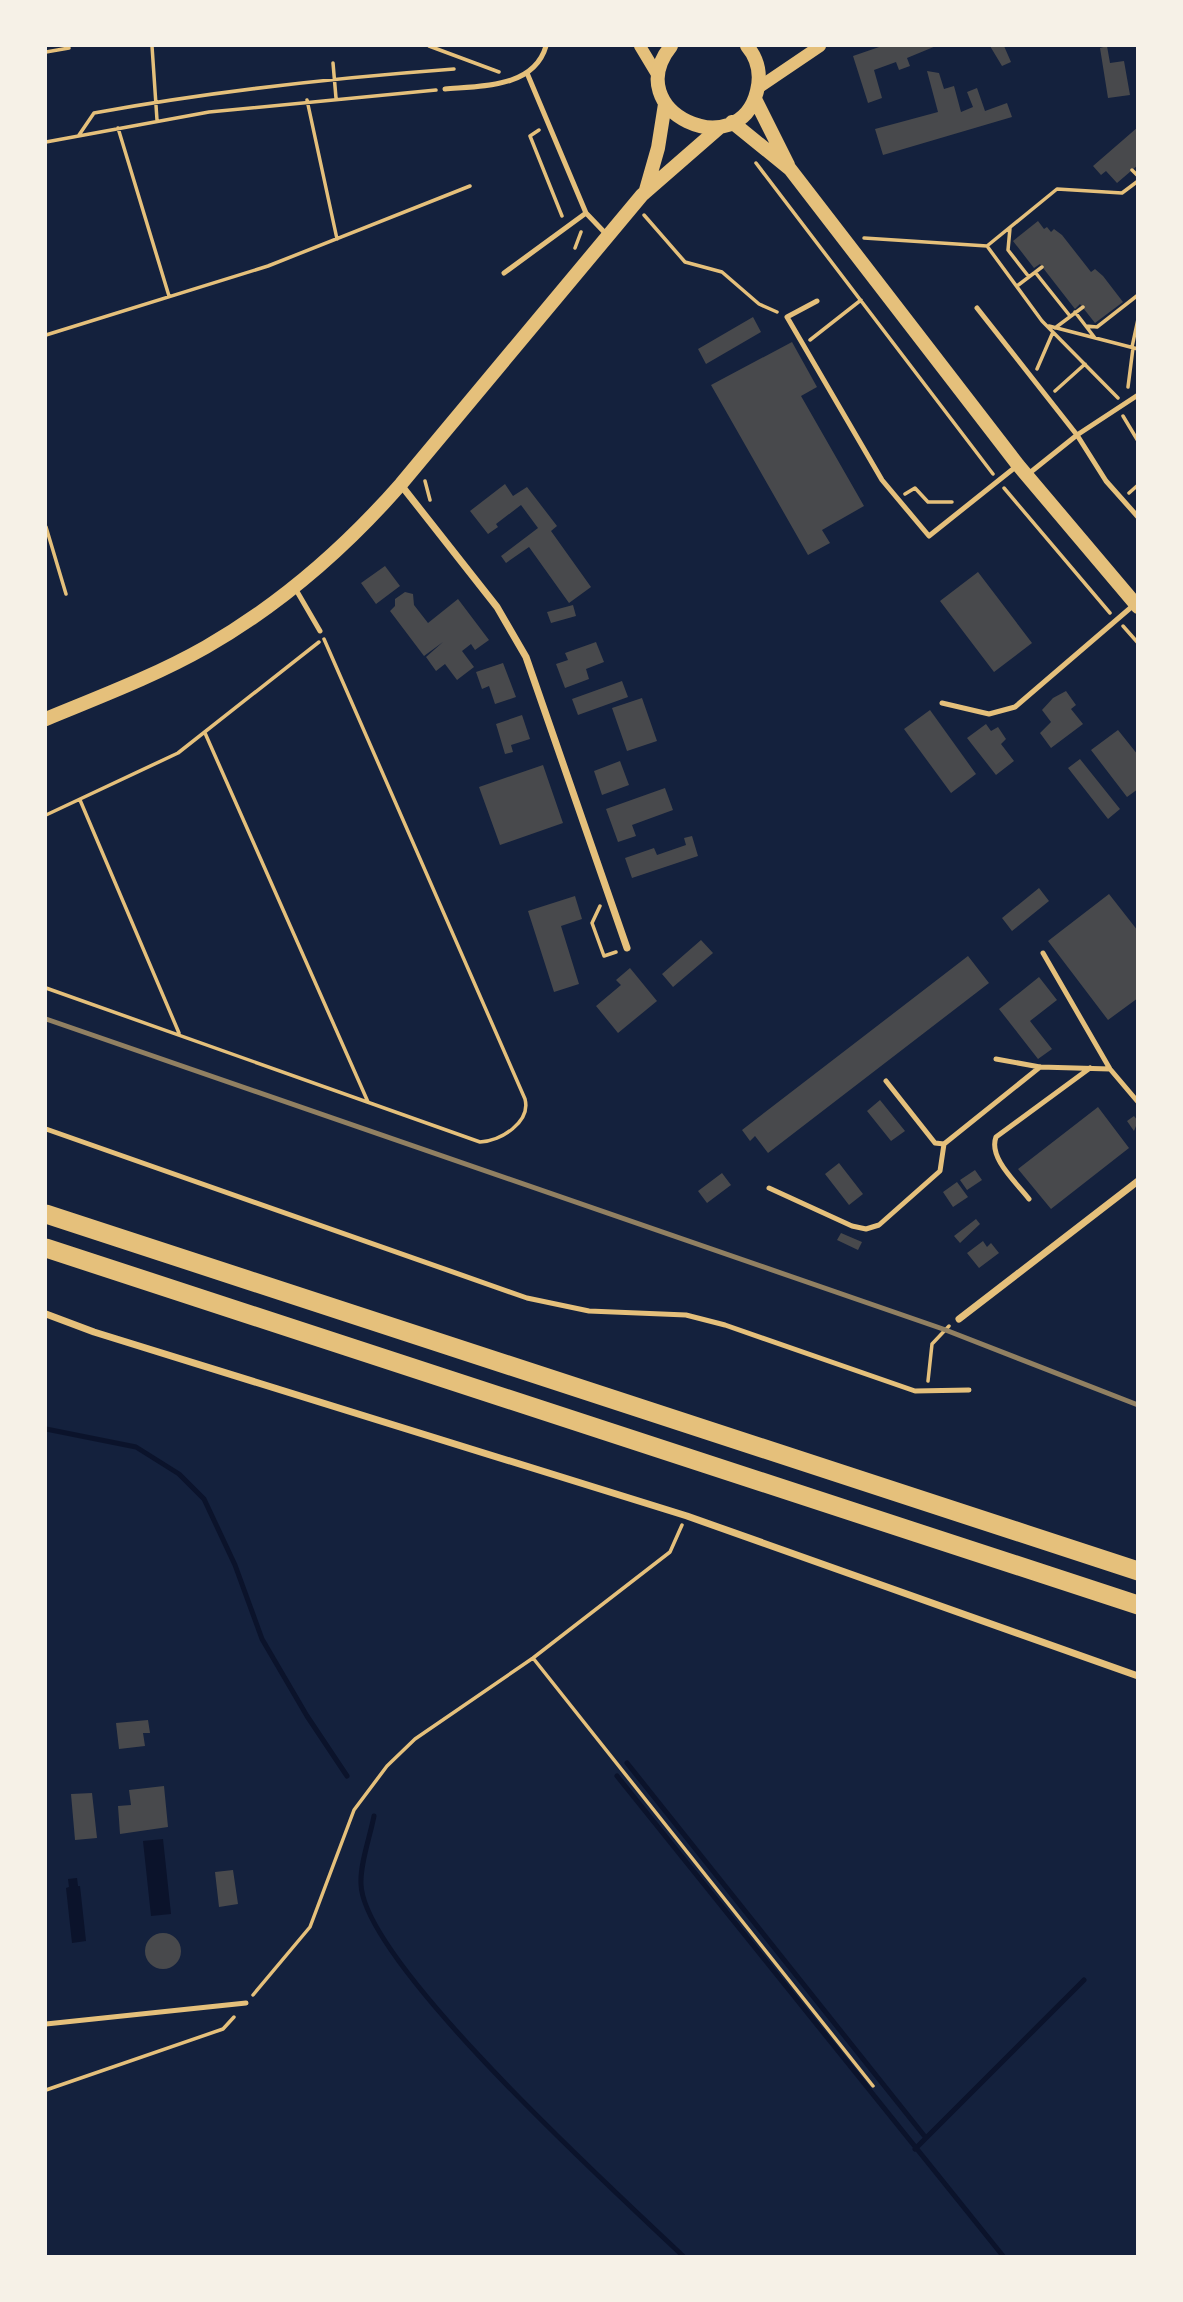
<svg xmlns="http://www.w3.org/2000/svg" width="1183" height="2302" viewBox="0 0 1183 2302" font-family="Merriweather,serif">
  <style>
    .water { fill: #0b132b }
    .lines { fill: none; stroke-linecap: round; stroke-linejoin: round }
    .stream { stroke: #0b132b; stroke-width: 5 }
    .building { fill: #48494c }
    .path { stroke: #e5c07b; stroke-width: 3.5 }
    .service { stroke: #e5c07b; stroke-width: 5 }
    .minor { stroke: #e5c07b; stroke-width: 7 }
    .tertiary { stroke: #e5c07b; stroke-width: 12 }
    .secondary { stroke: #e5c07b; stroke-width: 14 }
    .motorway { stroke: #e5c07b; stroke-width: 19 }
    .rail { stroke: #918062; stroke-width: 5 }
  </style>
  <rect width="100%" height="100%" fill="#14213d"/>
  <!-- water -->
  <path class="water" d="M163,1839L171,1914L151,1916L143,1841Z
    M77,1878L78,1886H80L86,1941L72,1943L66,1888L69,1887L68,1879Z"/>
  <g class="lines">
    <!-- stream -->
    <path class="stream" d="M46,1429L136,1447L179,1474L204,1499L235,1565L262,1639L307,1716L347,1776
      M627,1763L926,2138
      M617,1776L1003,2256
      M374,1816C370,1837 360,1863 361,1884C363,1963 619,2195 683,2256
      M915,2149L1084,1980"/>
  </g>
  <!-- building -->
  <path class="building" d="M882,46H936L907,58L910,66L899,70L896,62L874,70L882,98L868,103L853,56Z
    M990,46H1004L1011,62L1002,66Z
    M1107,46L1110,63L1124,61L1130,95L1108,98L1100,48Z
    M927,71L939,73L944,89L954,86L961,112L973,107L967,92L977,88L985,111L1007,103L1012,117L883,155L875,129L938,112Z
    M1138,127V165L1117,183L1106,171L1101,175L1093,166Z
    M1038,221L1044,229L1047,227L1051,232L1054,229L1062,235L1091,272L1095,269L1103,276L1123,302L1095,323L1080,304L1075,309L1040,264L1034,268L1013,241Z
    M753,317L761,332L706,364L698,349Z
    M792,342L817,387L801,396L864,506L822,530L830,543L808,555L711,385Z
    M505,484L513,496L527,487L557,526L551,531L591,587L569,603L529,547L506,563L501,556L538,528L521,505L496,524L498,527L488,534L470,511Z
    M385,566L400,586L376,604L361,583Z
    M978,572L1032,643L994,672L940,601Z
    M405,592L413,594L414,605L428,623L458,599L489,640L475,650L471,644L462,651L474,667L457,680L445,664L436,671L426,657L443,642L424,656L390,611L395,606V599Z
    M573,605L576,616L551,623L547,612Z
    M596,642L604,662L586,669L589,679L565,688L556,664L568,660L565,653Z
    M503,663L516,697L495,704L489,686L482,689L476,672Z
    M622,681L628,697L578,715L572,699Z
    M1066,691L1076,705L1071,709L1083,724L1051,748L1040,733L1051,722L1042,710L1053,698Z
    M642,698L657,741L627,751L612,708Z
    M930,710L976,774L951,793L904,729Z
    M522,715L530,739L511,745L513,752L505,754L496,724Z
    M986,724L991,731L998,727L1006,739L1001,744L1014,761L996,775L967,738Z
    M1118,730L1138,755V789L1127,797L1091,750Z
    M1080,759L1120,809L1108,819L1068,768Z
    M620,761L629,785L602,795L594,771Z
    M543,765L563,823L500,845L479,787Z
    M665,788L673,810L632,825L636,836L618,842L606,809Z
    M692,836L698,856L632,878L625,858L654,848L657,855L686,845L684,838Z
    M1039,888L1049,901L1012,931L1002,918Z
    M1109,894L1138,931V998L1108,1020L1048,941Z
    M575,896L582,919L561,926L579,984L554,992L528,911Z
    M701,940L713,953L673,987L662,974Z
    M968,956L989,983L768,1153L755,1136L750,1141L742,1130Z
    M630,968L657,1001L618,1033L596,1006L621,985L616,980Z
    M1039,977L1057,1000L1030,1021L1052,1049L1038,1059L999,1009Z
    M880,1100L905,1131L891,1141L867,1111Z
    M1098,1107L1129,1148L1051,1209L1018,1169Z
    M1134,1116L1138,1121L1134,1131L1127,1121Z
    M839,1163L863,1194L849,1205L825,1174Z
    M975,1170L982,1180L967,1190L960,1180Z
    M722,1173L731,1185L707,1203L698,1191Z
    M957,1182L968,1197L953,1207L943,1192Z
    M976,1219L980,1224L960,1243L954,1236Z
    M841,1233L862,1242L858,1250L837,1240Z
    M983,1241L987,1247L991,1243L999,1253L979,1268L967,1253Z
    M148,1720L150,1733H143L145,1746L119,1749L116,1723Z
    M164,1786L168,1827L120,1834L118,1806L131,1805L129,1790Z
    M92,1793L97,1838L75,1840L71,1794Z
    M233,1870L238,1904L219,1907L215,1872Z
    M145 1951a18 18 0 1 1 36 0a18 18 0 1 1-36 0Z"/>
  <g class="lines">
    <!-- path -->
    <path class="path" d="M152,46L157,120
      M429,46L499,72
      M46,52L69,48
      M333,63L336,98
      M307,100L337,239
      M118,128L169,296
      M539,130L530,136L562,216
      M79,135L94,113C214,91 333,78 454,69
      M46,142L209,112L436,90
      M756,163L993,474
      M1132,170L1138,176
      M644,215L685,262L722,272L759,304L777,312
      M1010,228L1008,250L1029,277
      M864,238L987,246L1057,189L1122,193L1138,181
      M987,246L1042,321L1118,398
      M575,248L581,232
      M1035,272L1070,316
      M1017,286L1042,267
      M1075,312L1095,338
      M1049,326L1138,349
      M1086,326L1097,327L1138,295
      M1055,328L1083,307
      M46,335L268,266L470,186
      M810,340L861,300
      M1132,347L1138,319
      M1037,369L1053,332
      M1128,387L1133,348
      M1055,391L1085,364
      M1123,416L1138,441
      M425,481L430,500
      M1004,488L1110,613
      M1129,493L1138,485
      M905,494L915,488L928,502H952
      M46,527L66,594
      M1123,626L1138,643
      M205,733L368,1102
      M80,800L179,1033
      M46,815L178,753L319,642
      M600,906L592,923L604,956L616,952
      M46,988L480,1142C501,1141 531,1122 525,1099L324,639
      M928,1381L932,1344L949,1326
      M533,1658L873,2086
      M253,1995L310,1927L354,1810L387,1766L415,1739L533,1658L670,1552L682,1525
      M46,2090L223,2029L234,2017"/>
    <!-- service -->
    <path class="service" d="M527,73L586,213L607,235
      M445,89C481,86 534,88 546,46
      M504,273L586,213
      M817,301L787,317L882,480L929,536L1018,465
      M977,308L1077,435L1106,481L1138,517
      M1027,475L1077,435L1138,395
      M295,588L320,631
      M942,703L989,714L1015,707L1135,604
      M1043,953L1110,1069L1138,1102
      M996,1059L1040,1067L1110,1069
      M886,1081L935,1143L944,1144
      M46,1129L527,1298L589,1311L686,1315L725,1325L915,1391L969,1390
      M769,1188L852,1226L866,1229L879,1225L940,1171L944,1144L1040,1067
      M1029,1199C1017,1183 988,1158 996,1137L1090,1068
      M46,2024L246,2003"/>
    <!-- minor -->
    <path class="minor" d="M401,485L497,607L526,657L627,948
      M46,1314L94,1332L687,1516L1138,1676
      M959,1319L1138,1181"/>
    <!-- tertiary -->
    <path class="tertiary" d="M640,46L658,76
      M758,88L820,46"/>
    <!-- secondary -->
    <path class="secondary" d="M671,46C618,112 739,166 757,91C761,75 758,59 747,46
      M755,99L788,165
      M732,122L790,169L1018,465L1138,607
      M646,190L658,148L665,104
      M46,719C99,697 155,676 206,647C281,604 344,549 401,484L642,195L720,127"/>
    <!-- motorway -->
    <path class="motorway" d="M46,1214L1138,1571
      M46,1248L1138,1605"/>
    <!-- rail -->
    <path class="rail" d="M46,1019L943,1329L1138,1405"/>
  </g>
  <!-- border -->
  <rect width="1183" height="2302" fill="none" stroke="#f6f1e7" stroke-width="94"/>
</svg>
